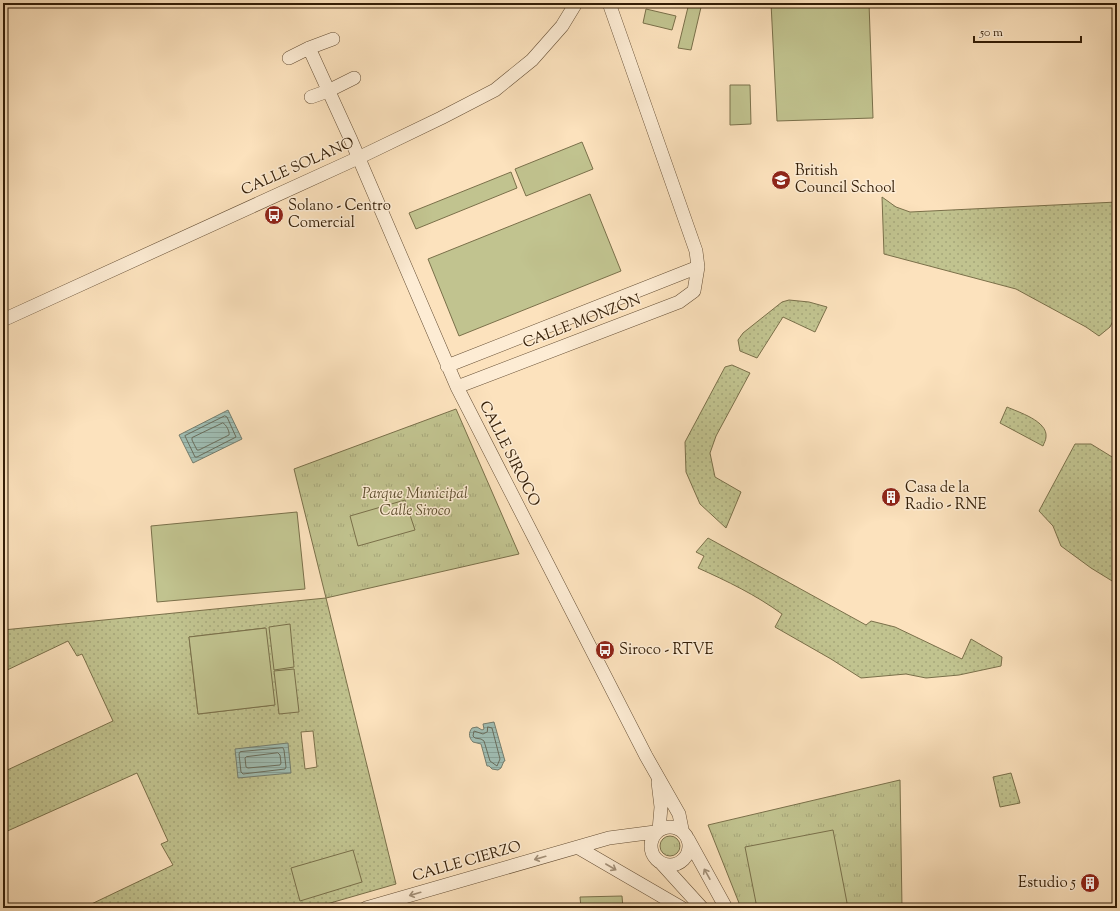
<svg xmlns="http://www.w3.org/2000/svg" width="1120" height="911" viewBox="0 0 1120 911" font-family="'Sorts Mill Goudy',serif">
  <style>
    .grass { fill: url(#grass-dots); stroke: #7a704a; fill-rule: evenodd }
    .park { fill: url(#park-tufts); stroke: #7a704a }
    .pitch { fill: #c1c38f; stroke: #7a704a }
    .water { fill: url(#water-rules); stroke: #747d6e }
    .lines { fill: none; stroke-linecap: round; stroke-linejoin: round }
    .shore { stroke: #696d5c; stroke-width: 1 }
    .street-casing { stroke: #654e34; stroke-width: 14 }
    .street { stroke: #fdecd4; stroke-width: 13 }
    .oneway { stroke: #a28f77 }
    .labels { text-anchor: middle; dominant-baseline: central; stroke-width: 3; stroke-linejoin: round; paint-order: stroke }
    .street-label { font-size: 15px; fill: #331d06; stroke: #fdecd4 }
    .poi-label { font-size: 15px; fill: #331d06; stroke: #fdecd4; text-anchor: start }
    .park-label { font-size: 15px; font-style: italic; fill: #5e4f2f; stroke: #fdecd4 }
  </style>
  <defs>
    <pattern id="grass-dots" width="8" height="8" patternUnits="userSpaceOnUse"><rect width="8" height="8" fill="#c1c38f"/><path d="M2 2h.1M6 6h.1" fill="none" stroke="#a6a77a" stroke-width="1.8" stroke-linecap="round"/></pattern>
    <pattern id="park-tufts" width="24" height="20" patternUnits="userSpaceOnUse"><rect width="24" height="20" fill="#c1c38f"/><path d="M3 7l-1-3M5 7V3M7 7l1-3M15 17l-1-3M17 17v-4M19 17l1-3" fill="none" stroke="#a6a77a"/></pattern>
    <pattern id="water-rules" width="6" height="5" patternUnits="userSpaceOnUse"><rect width="6" height="5" fill="#9fbdb3"/><path d="M0 2.5h6" fill="none" stroke="#89a298"/></pattern>
  </defs>
  <rect width="100%" height="100%" fill="#fce2bd"/>
  <filter id="stains"><feTurbulence type="fractalNoise" baseFrequency=".005" numOctaves="4"/><feColorMatrix values="0 0 0 0 .2 0 0 0 0 .09 0 0 0 0 .02 0 0 0 .5 -.17"/></filter>
  <radialGradient id="worn" r=".72"><stop offset=".6" stop-color="#630" stop-opacity="0"/><stop offset="1" stop-color="#630" stop-opacity=".3"/></radialGradient>
  <!-- grass -->
  <path class="grass" d="M882,197L896,207L910,212L1117,202V313L1110,327L1099,336L1086,327L1016,289L884,254Z
    M789,300L809,302L827,307L815,332L783,317L757,358L740,351L738,340L743,333L782,302Z
    M732,365L750,373L716,436L710,453L715,477L741,492L726,528L700,504L686,472L685,442L725,367Z
    M1007,407C1018,412 1048,421 1046,437C1046,440 1044,443 1043,446L1000,423Z
    M1075,444H1091L1117,460V584L1091,568L1061,546L1053,526L1039,511Z
    M708,538L866,625L871,621L895,627L962,659L971,639L1002,657L1001,666L959,675L926,678L906,674L861,678L831,659L775,627L782,614C756,595 727,581 698,568L704,556L696,552Z
    M326,598L396,884L313,908H83L173,865L161,844L168,841L137,773L3,833V772L113,721L82,654L77,656L68,641L3,672V630ZM265,628L274,705L198,714L189,637ZM313,731L317,767L305,769L301,732Z
    M1011,773L1020,803L1000,807L993,777Z"/>
  <!-- park -->
  <path class="park" d="M456,409L519,554L326,598L294,469Z
    M900,780L902,908H741L708,825Z
    M660 846a10 10 0 1 1 20 0a10 10 0 1 1-20 0Z"/>
  <!-- pitch -->
  <path class="pitch" d="M689,3H702L691,50L678,48Z
    M771,3H869L873,118L777,121Z
    M646,9L676,16L672,30L643,23Z
    M730,85H750L751,124L730,125Z
    M582,142L593,169L526,196L515,169Z
    M511,172L517,188L416,229L409,213Z
    M590,194L621,271L459,336L428,259Z
    M405,500L415,530L358,546L350,516Z
    M297,512L305,589L157,602L151,526Z
    M290,624L294,667L274,670L269,627Z
    M266,628L275,705L198,714L189,637Z
    M294,669L299,712L279,714L274,671Z
    M833,830L848,908H757L745,847Z
    M353,850L362,882L300,901L291,868Z
    M622,896L623,908H581L580,897Z"/>
  <!-- water -->
  <path class="water" d="M228,410L242,439L193,463L179,435Z
    M494,722L505,761H504L501,768L498,770L492,769L489,766H487L481,744L473,742C469,738 468,733 472,728L477,727L482,730L484,729L483,724Z
    M288,743L291,773L238,778L235,749Z"/>
  <g class="lines">
    <!-- shore -->
    <path class="shore" d="M225,416L227,417L236,437L197,457H195L185,436Z
      M223,423C226,424 230,432 229,435L199,450H197L192,440V438Z
      M488,727L492,728L500,759L497,766L490,761L484,741L481,739L475,738L473,736L474,731L483,734L487,732Z
      M283,748L284,750L286,767L285,769L243,774L241,772L239,754L240,752Z
      M278,753L280,755L281,763L280,765L248,768L246,767L245,758L246,757Z"/>
    <defs>
      <path id="street" d="M309,48L351,140L457,387L646,756L679,814L682,829
        M289,58L309,48L333,39
        M311,97L328,91L354,78
        M3,320L358,158L441,118L495,90L532,60L562,26L576,3
        M447,366L698,267
        M457,387L679,302L694,291L698,267L696,251L609,3
        M658,782L661,807L659,830
        M651 846a19 19 0 1 1 38 0a19 19 0 1 1-38 0Z
        M688,839L726,908
        M577,847L682,908
        M662,864L702,908
        M366,908L609,838L655,832"/>
    </defs>
    <!-- street casing -->
    <use href="#street" class="street-casing"/>
    <!-- street -->
    <use href="#street" class="street"/>
  </g>
  <!-- one-way arrows -->
  <defs><path id="oneway-shaft" d="M-6 0H5M1.5-3L5.5 0L1.5 3" fill="none" stroke-width="1.6" stroke-linecap="round" stroke-linejoin="round"/></defs>
  <g class="oneway">
    <use href="#oneway-shaft" transform="translate(540 858) rotate(164)"/>
    <use href="#oneway-shaft" transform="translate(611 867) rotate(30)"/>
    <use href="#oneway-shaft" transform="translate(707 874) rotate(-119)"/>
    <use href="#oneway-shaft" transform="translate(415 894) rotate(164)"/>
  </g>
  <!-- icons -->
  <defs>
    <symbol id="school-disc" viewBox="-11 -11 22 22"><circle r="9.5" fill="#8f2418" stroke="#fdecd4"/><path d="M0-5L7-2L0 1L-7-2ZM-4 1L0 2.5L4 1V4Q0 6-4 4Z" fill="#fff"/></symbol>
    <symbol id="bus-disc" viewBox="-11 -11 22 22"><circle r="9.5" fill="#8f2418" stroke="#fdecd4"/><path d="M-5-6H5V4H4V6H2V4H-2V6H-4V4H-5ZM-3.5-4V0h7V-4ZM-3.5 1.2v1.5H-2V1.2ZM2 1.2v1.5H3.5V1.2Z" fill="#fff"/></symbol>
    <symbol id="building-disc" viewBox="-11 -11 22 22"><circle r="9.5" fill="#8f2418" stroke="#fdecd4"/><path d="M-4-6H4V6H1V3H-1V6H-4ZM-2.5-4.3h1.7v1.8h-1.7ZM.8-4.3h1.7v1.8H.8ZM-2.5-1h1.7V.8h-1.7ZM.8-1h1.7V.8H.8Z" fill="#fff"/></symbol>
  </defs>
  <g fill-rule="evenodd">
    <use href="#school-disc" x="770" y="169" width="22" height="22"/>
    <use href="#bus-disc" x="263" y="204" width="22" height="22"/>
    <use href="#building-disc" x="880" y="486" width="22" height="22"/>
    <use href="#bus-disc" x="594" y="639" width="22" height="22"/>
    <use href="#building-disc" x="1079" y="872" width="22" height="22"/>
  </g>
  <g class="labels">
    <!-- street labels -->
    <g class="street-label">
      <text transform="translate(298 167) rotate(-24)">CALLE SOLANO</text>
      <text transform="translate(582 322) rotate(-21)">CALLE MONZÓN</text>
      <text transform="translate(509 454) rotate(63)">CALLE SIROCO</text>
      <text transform="translate(467 862) rotate(-16)">CALLE CIERZO</text>
    </g>
    <!-- poi labels -->
    <g class="poi-label">
      <text x="795" y="171">British<tspan x="795" dy="17">Council School</tspan></text>
      <text x="288" y="206">Solano - Centro<tspan x="288" dy="17">Comercial</tspan></text>
      <text x="905" y="488">Casa de la<tspan x="905" dy="17">Radio - RNE</tspan></text>
      <text x="619" y="650">Siroco - RTVE</text>
      <text x="1076" y="883" text-anchor="end">Estudio 5</text>
    </g>
    <!-- park labels -->
    <g class="park-label">
      <text x="415" y="494">Parque Municipal<tspan x="415" dy="17">Calle Siroco</tspan></text>
    </g>
  </g>
  <!-- margin -->
  <rect width="1120" height="911" fill="none" stroke="#fce2bd" stroke-width="16"/>
  <rect x="4" y="4" width="1112" height="903" fill="none" stroke="#331d06" stroke-width="2"/>
  <rect x="8" y="8" width="1104" height="895" fill="none" stroke="#331d06"/>
  <!-- scale -->
  <path d="M974 36v6h107v-6" fill="none" stroke="#331d06" stroke-width="2"/>
  <text x="980" y="36" font-size="12" fill="#331d06" stroke="#fdecd4" stroke-width="3" paint-order="stroke">50 m</text>
  <rect width="100%" height="100%" filter="url(#stains)"/>
  <rect width="100%" height="100%" fill="url(#worn)"/>
</svg>
